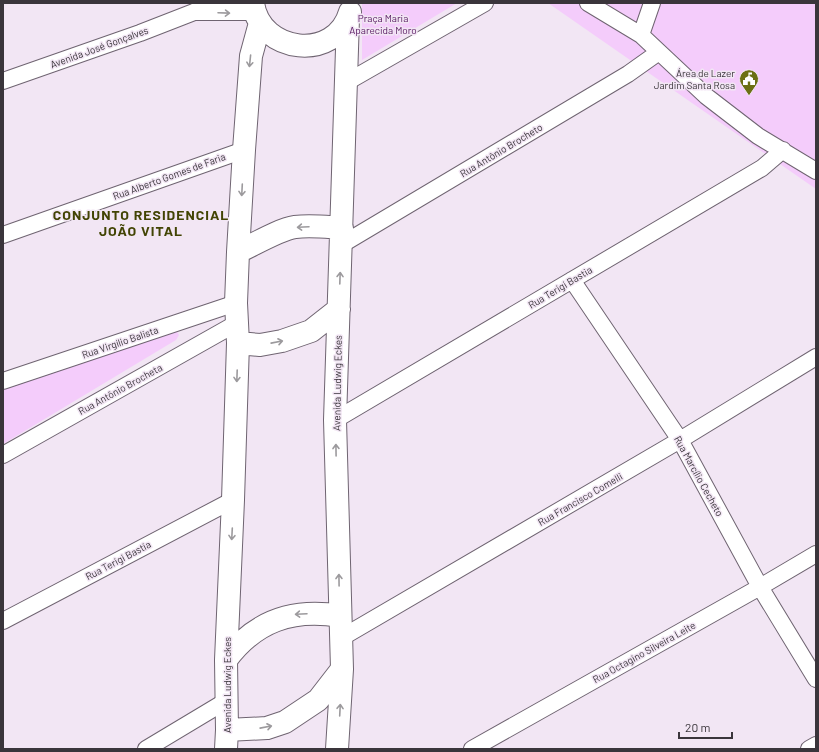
<svg xmlns="http://www.w3.org/2000/svg" width="819" height="752" viewBox="0 0 819 752" font-family="Barlow,sans-serif">
  <style>
    .green { fill: #f4ccfb }
    .lines { fill: none; stroke-linecap: round; stroke-linejoin: round }
    .street-casing { stroke: #6f6471; stroke-width: 18 }
    .secondary-casing { stroke: #6f6471; stroke-width: 24 }
    .street { stroke: #fff; stroke-width: 16 }
    .secondary { stroke: #fff; stroke-width: 22 }
    .oneway { stroke: #9c9a9d }
    .labels { text-anchor: middle; dominant-baseline: central; stroke-width: 3; stroke-linejoin: round; paint-order: stroke }
    .park-label { font-size: 10px; fill: #55165f; stroke: #f2e6f4 }
    .street-label { font-size: 10px; fill: #3a353b; stroke: #f2e6f4 }
    .poi-label { font-size: 10px; fill: #3a353b; stroke: #f2e6f4; text-anchor: end }
    .district-label { font-size: 14px; font-weight: bold; letter-spacing: 1px; fill: #424404; stroke: #f2e6f4 }
  </style>
  <rect width="100%" height="100%" fill="#f2e6f4"/>
  <!-- green -->
  <path class="green" d="M362,3H457L362,60Z
    M548,3H816V189Z
    M176,330L179,335L176,340L3,444V388Z"/>
  <g class="lines">
    <defs>
      <path id="street" d="M588,3L641,35L706,96L758,136L816,171
        M196,12H254
        M641,35L652,3
        M3,81L140,33L194,12L210,3
        M347,82L485,3
        M3,235L244,150
        M341,245L628,74L659,52
        M572,280L680,440L760,587L816,679
        M3,381L236,303
        M335,420L762,168L783,150
        M3,455L237,323
        M3,621L233,500
        M341,638L680,440L816,357
        M146,749L226,701
        M472,749L760,587L816,554
        M809,749L816,745"/>
      <path id="secondary" d="M253,3C260,54 336,62 350,12
        M238,252C253,245 280,229 295,227C311,225 326,227 342,228
        M238,343L260,345L282,341L311,331L339,309
        M226,660C255,621 292,608 340,616
        M227,730L267,728L285,722L318,700L342,669
        M226,749L227,730L226,660L233,500L238,343L236,303L238,252L244,150L251,56L260,23
        M337,749L342,669L335,420L348,18"/>
    </defs>
    <!-- street casing -->
    <use href="#street" class="street-casing"/>
    <!-- secondary casing -->
    <use href="#secondary" class="secondary-casing"/>
    <!-- street -->
    <use href="#street" class="street"/>
    <!-- secondary -->
    <use href="#secondary" class="secondary"/>
  </g>
  <!-- one-way arrows -->
  <defs><path id="oneway-shaft" d="M-6 0H5M1.5-3L5.5 0L1.5 3" fill="none" stroke-width="1.6" stroke-linecap="round" stroke-linejoin="round"/></defs>
  <g class="oneway">
    <use href="#oneway-shaft" transform="translate(224 13) rotate(2)"/>
    <use href="#oneway-shaft" transform="translate(250 61) rotate(96)"/>
    <use href="#oneway-shaft" transform="translate(242 190) rotate(93)"/>
    <use href="#oneway-shaft" transform="translate(303 227) rotate(177)"/>
    <use href="#oneway-shaft" transform="translate(340 278) rotate(-88)"/>
    <use href="#oneway-shaft" transform="translate(277 342) rotate(-11)"/>
    <use href="#oneway-shaft" transform="translate(237 376) rotate(92)"/>
    <use href="#oneway-shaft" transform="translate(336 450) rotate(-91)"/>
    <use href="#oneway-shaft" transform="translate(232 534) rotate(93)"/>
    <use href="#oneway-shaft" transform="translate(339 580) rotate(-91)"/>
    <use href="#oneway-shaft" transform="translate(301 614) rotate(177)"/>
    <use href="#oneway-shaft" transform="translate(340 710) rotate(-87)"/>
    <use href="#oneway-shaft" transform="translate(266 727) rotate(-11)"/>
  </g>
  <!-- icons -->
  <defs>
    <symbol id="civic-pin" viewBox="-11 -11 22 30"><path d="M0 17L-7.5 6A9.5 9.5 0 1 1 7.5 6Z" fill="#6c6f13" stroke="#f2e6f4"/><path d="M-.6-6.5H3V-4.5H.6V-3L4-1V1h2V6H-6V1h2V-1L-.6-3ZM-1.2 2.5V6h2.4V2.5Z" fill="#fff"/></symbol>
  </defs>
  <g fill-rule="evenodd">
    <use href="#civic-pin" x="738" y="68" width="22" height="30"/>
  </g>
  <g class="labels">
    <!-- park labels -->
    <g class="park-label">
      <text x="383" y="18">Praça Maria<tspan x="383" dy="12">Aparecida Moro</tspan></text>
    </g>
    <!-- street labels -->
    <g class="street-label">
      <text transform="translate(99 47) rotate(-20)">Avenida José Gonçalves</text>
      <text transform="translate(501 150) rotate(-31)">Rua Antônio Brocheto</text>
      <text transform="translate(169 176) rotate(-20)">Rua Alberto Gomes de Faria</text>
      <text transform="translate(560 287) rotate(-31)">Rua Terigi Bastia</text>
      <text transform="translate(120 342) rotate(-19)">Rua Virgílio Balista</text>
      <text transform="translate(337 383) rotate(-89)">Avenida Ludwig Eckes</text>
      <text transform="translate(120 389) rotate(-29)">Rua Antônio Brocheta</text>
      <text transform="translate(699 476) rotate(61)">Rua Marcílio Cecheto</text>
      <text transform="translate(580 499) rotate(-30)">Rua Francisco Comelli</text>
      <text transform="translate(118 560) rotate(-28)">Rua Terigi Bastia</text>
      <text transform="translate(644 652) rotate(-29)">Rua Octagino Silveira Leite</text>
      <text transform="translate(227 685) rotate(-90)">Avenida Ludwig Eckes</text>
    </g>
    <!-- poi labels -->
    <g class="poi-label">
      <text x="735" y="73">Área de Lazer<tspan x="735" dy="12">Jardim Santa Rosa</tspan></text>
    </g>
    <!-- district labels -->
    <g class="district-label">
      <text x="141" y="214">CONJUNTO RESIDENCIAL<tspan x="141" dy="16">JOÃO VITAL</tspan></text>
    </g>
  </g>
  <!-- border -->
  <rect width="819" height="752" fill="none" stroke="#3a353b" stroke-width="8"/>
  <!-- scale -->
  <path d="M679 732v6h53v-6" fill="none" stroke="#3a353b" stroke-width="2"/>
  <text x="685" y="732" font-size="12" fill="#3a353b" stroke="#f2e6f4" stroke-width="3" paint-order="stroke">20 m</text>
</svg>
